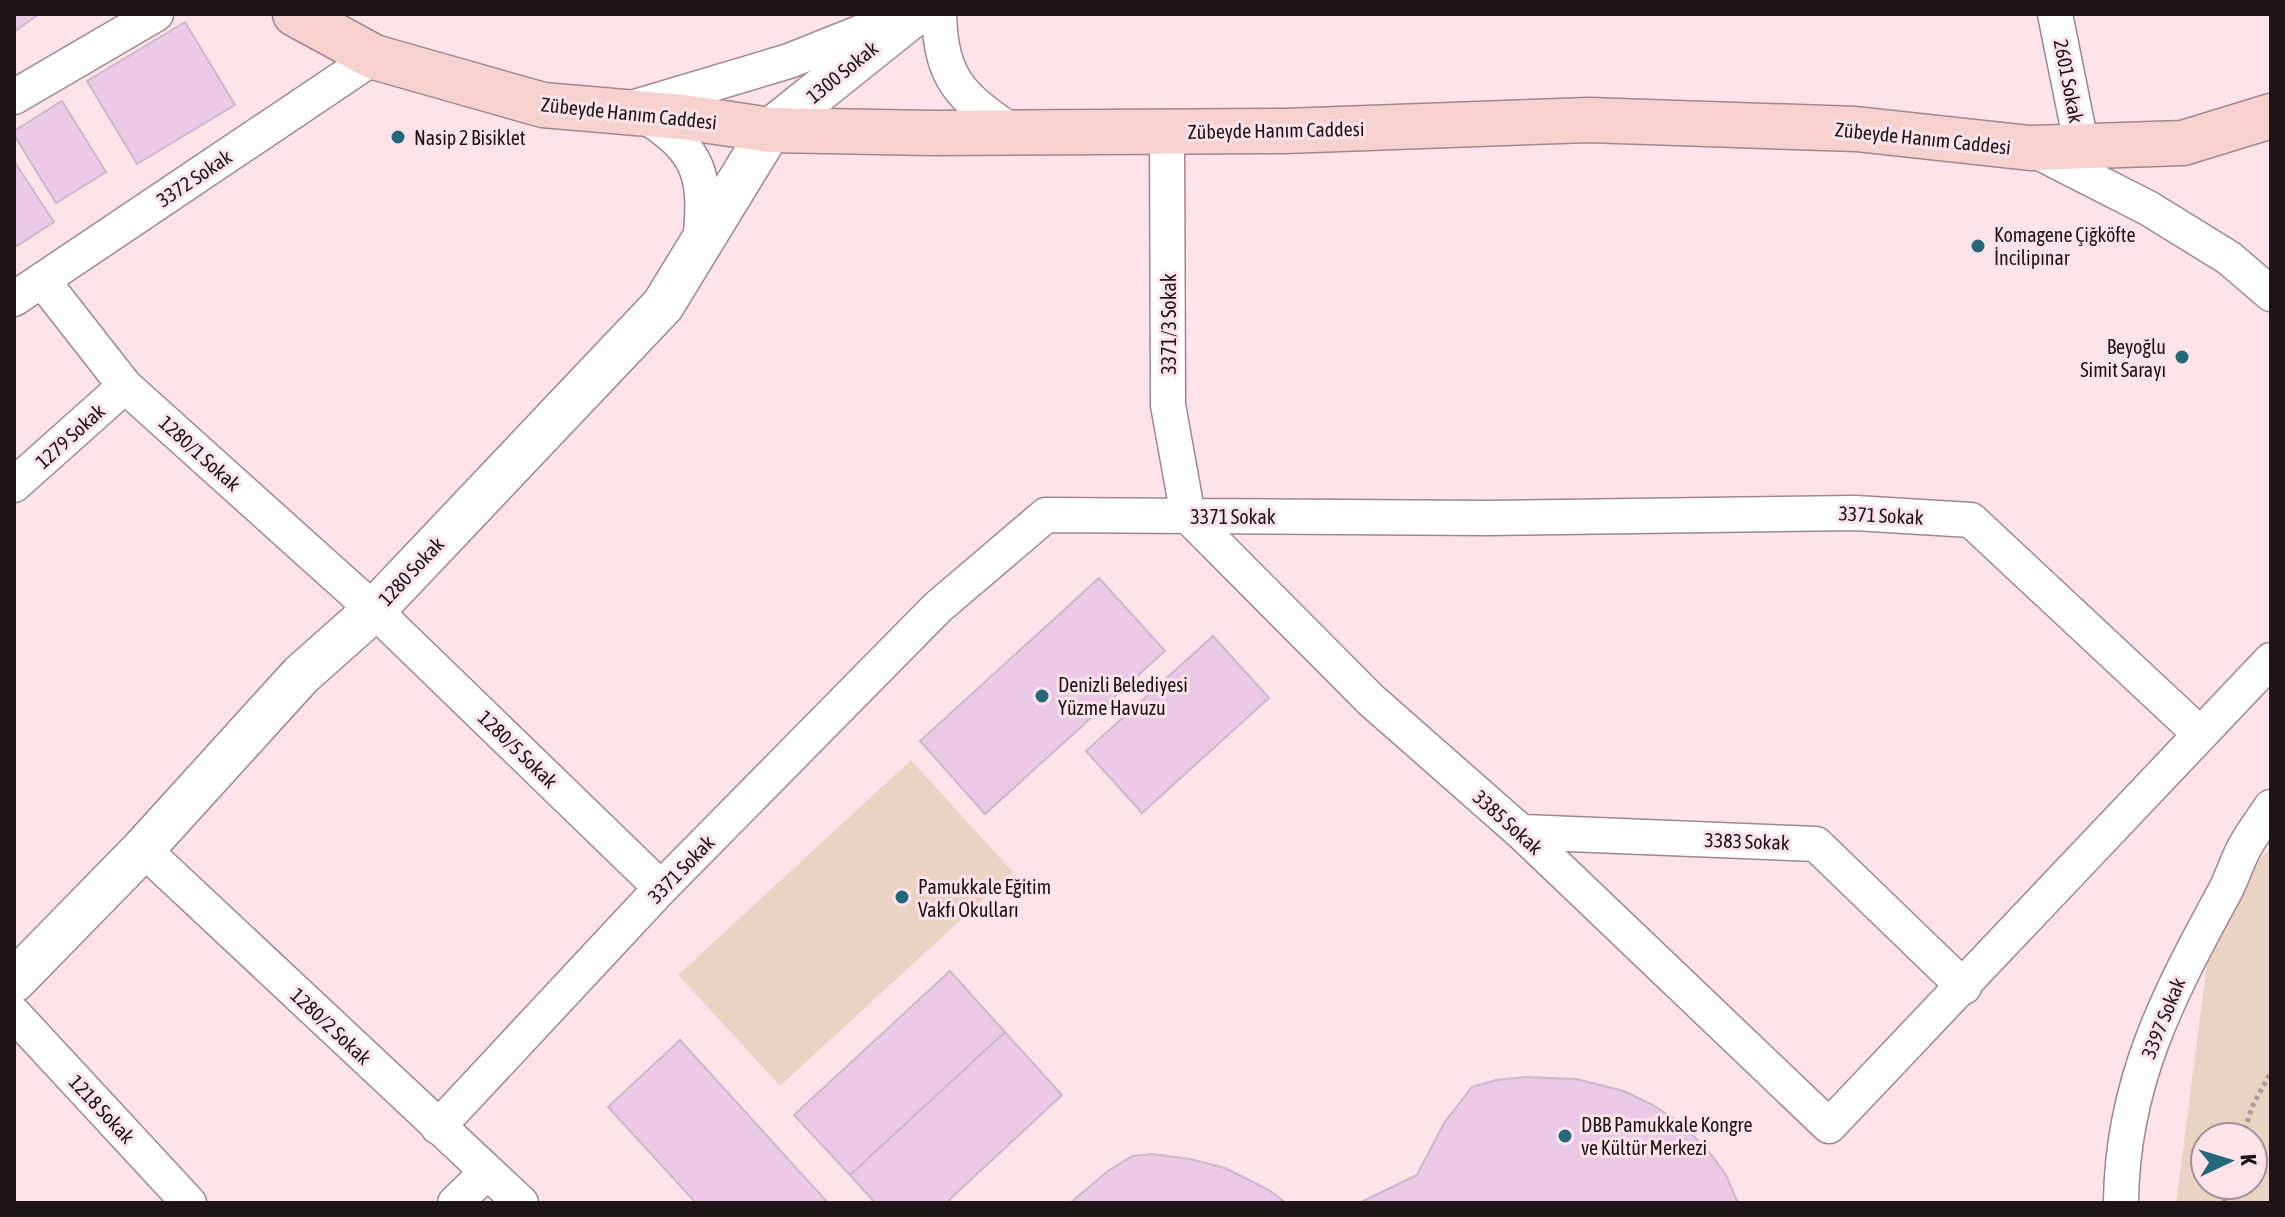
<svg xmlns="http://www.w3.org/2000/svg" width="2285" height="1217" viewBox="0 0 2285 1217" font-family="'Asap Condensed',sans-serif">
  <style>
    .green { fill: #ebd3c3; fill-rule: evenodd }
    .building { fill: #ebc9e6; stroke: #cbb8c8; stroke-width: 2 }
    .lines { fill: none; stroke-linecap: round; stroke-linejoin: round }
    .minor-casing { stroke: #9f878d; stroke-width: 37 }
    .tertiary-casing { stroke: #9f878d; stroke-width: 45 }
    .secondary-casing { stroke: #9f878d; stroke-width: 47 }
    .path { stroke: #ae999f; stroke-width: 5; stroke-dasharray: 4 4; stroke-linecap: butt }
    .minor { stroke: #fff; stroke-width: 34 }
    .tertiary { stroke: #fff; stroke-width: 42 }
    .secondary { stroke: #f6d2cf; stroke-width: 44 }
    .poi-dot { fill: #25687a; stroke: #fee3ea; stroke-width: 3 }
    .labels { text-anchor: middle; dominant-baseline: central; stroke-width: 6; stroke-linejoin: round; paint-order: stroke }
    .street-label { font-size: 20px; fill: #1d1417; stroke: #fee3ea }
    .poi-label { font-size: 20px; fill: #1d1417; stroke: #fee3ea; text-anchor: start }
  </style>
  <rect width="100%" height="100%" fill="#fee3ea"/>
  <!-- green -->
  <path class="green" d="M911,760L1013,872L780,1086L678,975Z
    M2271,847V1203H2176L2214,910ZM2205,1137H2253V1185H2205Z"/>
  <!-- building -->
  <path class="building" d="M14,14H39L14,32Z
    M185,22L235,105L137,164L87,81Z
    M62,101L106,172L56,203L14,135V131Z
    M14,161L54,222L17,246L14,241Z
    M1099,578L1165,651L985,814L920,741Z
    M1213,636L1269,698L1142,813L1086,751Z
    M950,971L1005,1032L850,1175L794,1115Z
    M1005,1032L1062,1095L946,1203H875L850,1175Z
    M680,1040L828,1203H696L608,1107Z
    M1525,1077L1576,1079L1624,1091L1653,1105L1679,1122L1707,1149L1726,1175L1738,1203H1359L1417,1175L1444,1123L1472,1087L1496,1080Z
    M1152,1154L1190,1159L1225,1168L1269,1190L1286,1203H1070L1108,1171L1132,1156Z"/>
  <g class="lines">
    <defs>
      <path id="minor" d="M939,14C941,80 961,97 1014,133
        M2055,14L2082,148
        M14,97L156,14
        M635,107L789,61L899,17
        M642,114C702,151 707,177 700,244
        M1167,132L1168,405L1188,516
        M2030,148L2148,208L2229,258L2271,294
        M42,280L125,386L374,610L661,888
        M14,299L374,57
        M14,485L125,386
        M1188,516L1371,700L1521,832L1829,1126L2271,660
        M1521,832L1816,844L1964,987
        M143,849L521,1203
        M14,1014L189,1203
        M438,1127L661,888L938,607L1046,515L1486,518L1855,513L1971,520L2200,734
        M455,1203L487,1172
        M2121,1203C2122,1083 2168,996 2224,893C2233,877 2237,859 2247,843C2254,831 2263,819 2271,807"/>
      <path id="tertiary" d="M14,981L143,849L301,675L374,610L663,305L770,130L915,14"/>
      <path id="secondary" d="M295,14L374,57L543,105L683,117L770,130L932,133L1285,131L1589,120L1856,129L2030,148L2183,143L2271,116"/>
    </defs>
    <!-- minor casing -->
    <use href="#minor" class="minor-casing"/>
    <!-- tertiary casing -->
    <use href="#tertiary" class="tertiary-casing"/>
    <!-- secondary casing -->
    <use href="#secondary" class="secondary-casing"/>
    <!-- path -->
    <path class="path" d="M2242,1137L2253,1105L2271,1072
      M2225,1203L2223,1192L2226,1185"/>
    <!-- minor -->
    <use href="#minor" class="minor"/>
    <!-- tertiary -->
    <use href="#tertiary" class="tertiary"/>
    <!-- secondary -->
    <use href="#secondary" class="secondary"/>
  </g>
  <!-- markers -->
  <g class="poi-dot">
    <circle cx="398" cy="137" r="8"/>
    <circle cx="1978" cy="246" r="8"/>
    <circle cx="2182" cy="357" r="8"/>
    <circle cx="1042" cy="696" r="8"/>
    <circle cx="902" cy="897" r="8"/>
    <circle cx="1565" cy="1136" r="8"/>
  </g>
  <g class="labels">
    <!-- street labels -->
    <g class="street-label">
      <text transform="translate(842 72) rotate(-39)">1300 Sokak</text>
      <text transform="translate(2069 81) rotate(79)">2601 Sokak</text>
      <text transform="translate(629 113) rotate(6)">Zübeyde Hanım Caddesi</text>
      <text transform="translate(1276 130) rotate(-1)">Zübeyde Hanım Caddesi</text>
      <text transform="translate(1923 138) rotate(6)">Zübeyde Hanım Caddesi</text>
      <text transform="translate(194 178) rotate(-34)">3372 Sokak</text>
      <text transform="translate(1168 324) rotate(-90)">3371/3 Sokak</text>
      <text transform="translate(70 436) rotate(-42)">1279 Sokak</text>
      <text transform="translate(200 453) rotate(42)">1280/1 Sokak</text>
      <text transform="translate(1881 515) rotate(3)">3371 Sokak</text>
      <text x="1233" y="516">3371 Sokak</text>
      <text transform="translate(411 571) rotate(-47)">1280 Sokak</text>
      <text transform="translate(518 749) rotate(44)">1280/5 Sokak</text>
      <text transform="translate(1508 822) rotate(42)">3385 Sokak</text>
      <text transform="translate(1747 841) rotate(2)">3383 Sokak</text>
      <text transform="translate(681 869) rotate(-46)">3371 Sokak</text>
      <text transform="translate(2163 1018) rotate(-68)">3397 Sokak</text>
      <text transform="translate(331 1026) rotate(43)">1280/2 Sokak</text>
      <text transform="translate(102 1109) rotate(47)">1218 Sokak</text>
    </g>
    <!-- poi labels -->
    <g class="poi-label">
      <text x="414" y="137">Nasip 2 Bisiklet</text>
      <text x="1994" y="234">Komagene Çiğköfte<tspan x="1994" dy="23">İncilipınar</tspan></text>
      <text x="2166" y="346" text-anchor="end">Beyoğlu<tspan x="2166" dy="23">Simit Sarayı</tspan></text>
      <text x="1058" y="684">Denizli Belediyesi<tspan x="1058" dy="23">Yüzme Havuzu</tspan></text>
      <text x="918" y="886">Pamukkale Eğitim<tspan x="918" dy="23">Vakfı Okulları</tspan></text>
      <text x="1581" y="1124">DBB Pamukkale Kongre<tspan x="1581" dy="23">ve Kültür Merkezi</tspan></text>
    </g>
  </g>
  <!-- border -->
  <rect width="2285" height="1217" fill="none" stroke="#1d1417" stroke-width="32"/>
  <!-- north arrow -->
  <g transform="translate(2229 1161) rotate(86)"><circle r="38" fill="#fee3ea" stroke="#a49096" stroke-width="2"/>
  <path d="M0-6L14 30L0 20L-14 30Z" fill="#25687a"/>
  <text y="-12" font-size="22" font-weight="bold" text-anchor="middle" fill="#1d1417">K</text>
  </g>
</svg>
